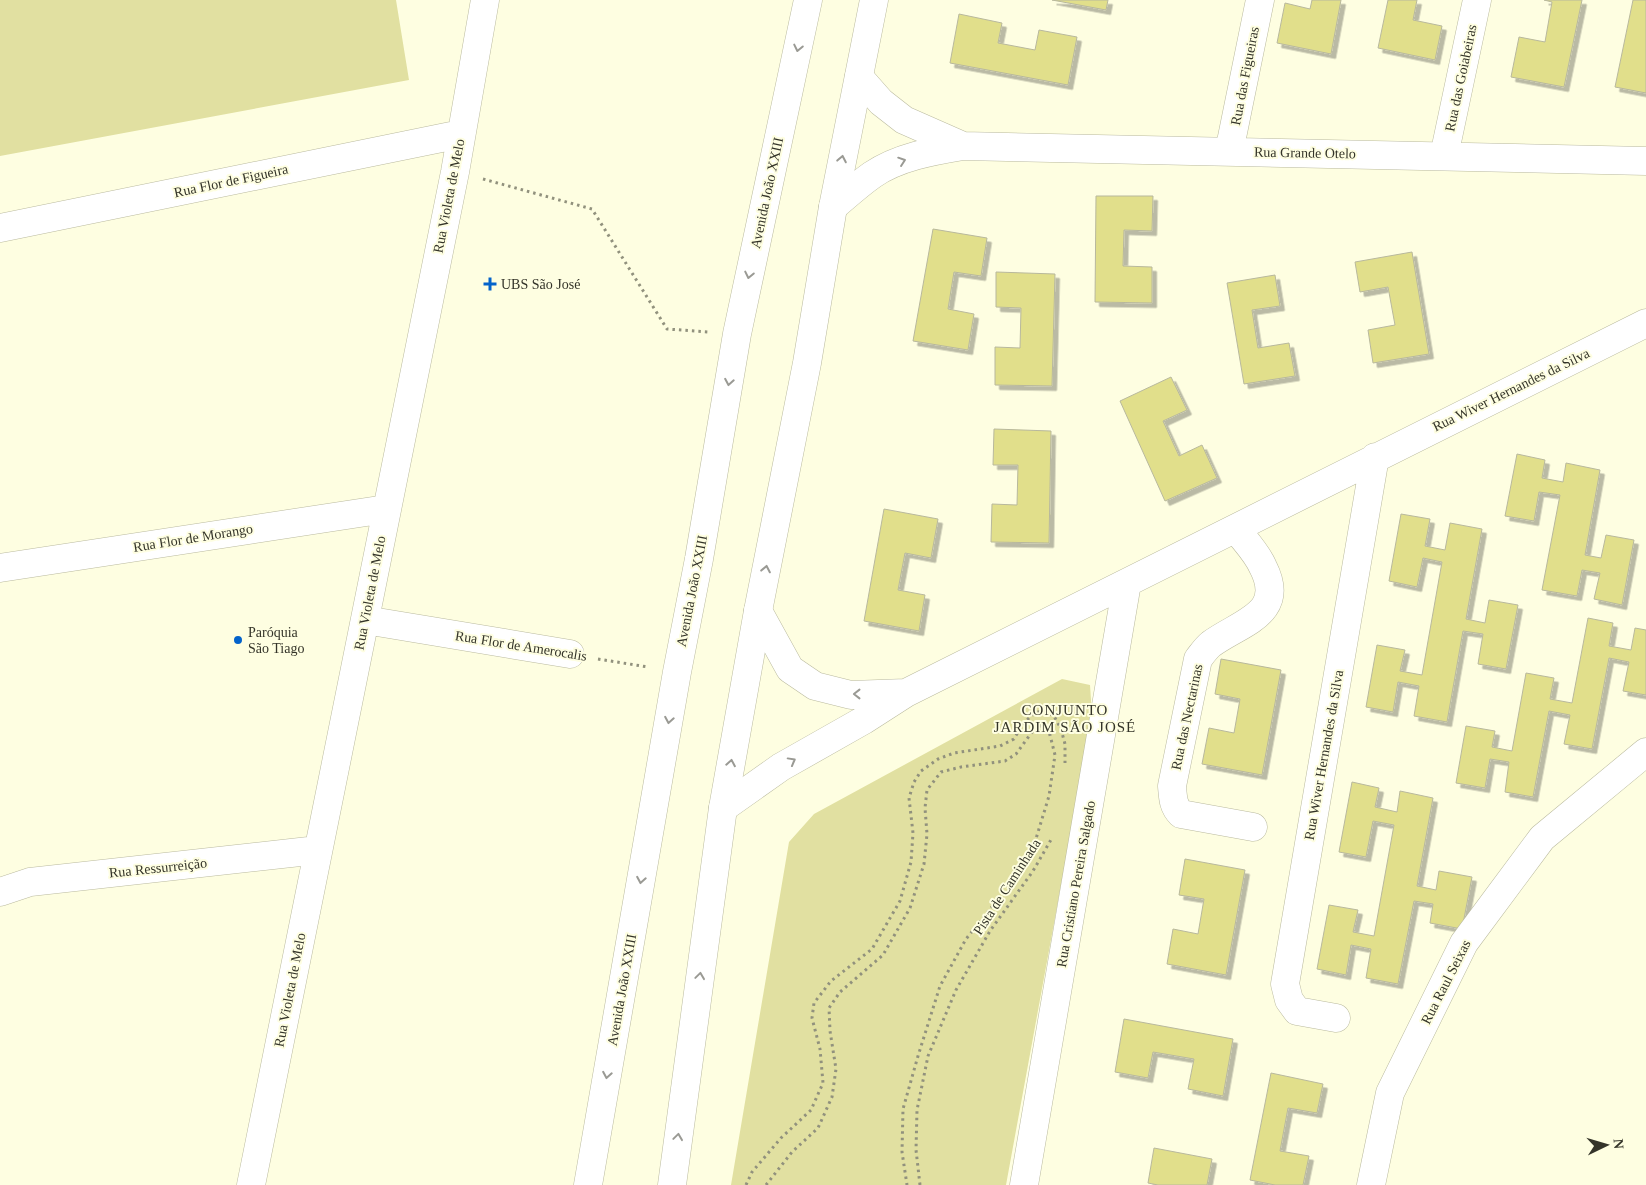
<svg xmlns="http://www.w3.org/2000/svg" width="1646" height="1185" viewBox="0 0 1646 1185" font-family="'Times New Roman',serif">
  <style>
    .green { fill: #e1e0a1 }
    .building { fill: #e1df8b; stroke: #b8b89d; filter: url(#shadow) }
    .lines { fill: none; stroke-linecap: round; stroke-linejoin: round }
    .minor-casing { stroke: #baba9f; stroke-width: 29 }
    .major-casing { stroke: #baba9f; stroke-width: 29 }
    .path { stroke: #91917d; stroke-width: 3; stroke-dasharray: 2.5 4; stroke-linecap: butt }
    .minor { stroke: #fff; stroke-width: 28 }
    .major { stroke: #fff; stroke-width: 28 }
    .oneway { stroke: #9a9a94 }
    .poi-dot { fill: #0463cb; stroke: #fefee1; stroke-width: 2 }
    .labels { text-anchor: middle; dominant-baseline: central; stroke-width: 4; stroke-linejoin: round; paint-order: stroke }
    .street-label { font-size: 14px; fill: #343429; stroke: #fefee1 }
    .poi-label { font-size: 14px; fill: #343429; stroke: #fefee1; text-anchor: start }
    .neighbourhood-label { font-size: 15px; letter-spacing: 1px; fill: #343429; stroke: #fefee1 }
  </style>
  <defs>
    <filter id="shadow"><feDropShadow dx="4.5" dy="4.5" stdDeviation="0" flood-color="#0004"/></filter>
  </defs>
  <rect width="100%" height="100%" fill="#fefee1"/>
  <!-- green -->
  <path class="green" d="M0,0H396L409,80L0,156Z
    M1062,679L1090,685L1092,716L1006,1185H731L789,842L814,814Z"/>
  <!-- building -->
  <path class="building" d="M1052,0H1108L1106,10Z
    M1312,0H1341L1331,54L1277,43L1285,3L1310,9Z
    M1388,0H1417L1413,20L1442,26L1435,60L1378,48Z
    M1544,0H1582L1564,87L1511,77L1519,37L1545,42L1552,2Z
    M1633,0H1646V93L1615,87Z
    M959,14L1002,23L998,43L1035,50L1039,30L1077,37L1068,85L950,63Z
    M1096,196H1153L1152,231L1124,230L1123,266L1152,267V303L1095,302Z
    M933,229L987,238L981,276L954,272L948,309L974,314L968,350L913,341Z
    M1412,252L1429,354L1373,363L1368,330L1395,325L1388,287L1360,292L1355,262Z
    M996,272L1055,274L1052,386L995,385V347L1020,348L1021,308L996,307Z
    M1275,275L1280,306L1252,310L1258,348L1289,343L1295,376L1244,384L1227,283Z
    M1171,377L1187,410L1163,421L1179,456L1202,445L1217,478L1165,501L1120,401Z
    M994,429L1051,431L1049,543L991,542L992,504L1017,505L1018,465H993Z
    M1517,454L1545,460L1542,478L1563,482L1566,463L1600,470L1585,555L1601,558L1606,535L1634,540L1622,605L1594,599L1600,573L1582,570L1577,596L1542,590L1560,495L1539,492L1534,521L1505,516Z
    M884,509L938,519L931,558L905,553L898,590L925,595L919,631L864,621Z
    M1401,514L1430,519L1425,546L1445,550L1450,523L1482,529L1466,619L1485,623L1489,600L1518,605L1506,669L1478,664L1483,634L1463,631L1447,722L1414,716L1419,686L1398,682L1393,712L1366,707L1377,645L1405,650L1400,671L1422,675L1442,562L1423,558L1417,587L1389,581Z
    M1588,618L1613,623L1609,646L1631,650L1635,628L1646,630V695L1623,691L1629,662L1609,658L1592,749L1564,744L1570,715L1549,711L1533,797L1505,792L1509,762L1490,759L1485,788L1456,783L1466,726L1495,731L1492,747L1512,751L1526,673L1554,678L1550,699L1572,703Z
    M1221,659L1281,670L1262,775L1202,764L1209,728L1234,733L1240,699L1215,694Z
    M1352,782L1379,788L1375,807L1397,812L1400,791L1433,798L1417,886L1436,890L1439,871L1472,877L1462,929L1430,923L1433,904L1414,901L1398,984L1366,978L1371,949L1351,945L1346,975L1317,969L1329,905L1358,910L1353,932L1374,936L1394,825L1373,821L1366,857L1339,852Z
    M1185,859L1245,870L1226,975L1167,964L1173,929L1198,934L1204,899L1179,895Z
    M1124,1019L1233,1039L1223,1096L1188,1089L1194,1059L1153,1052L1148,1078L1115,1072Z
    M1271,1073L1323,1084L1317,1113L1288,1108L1280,1151L1309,1156L1303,1185H1275L1250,1180Z
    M1154,1148L1212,1159L1207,1185H1158L1148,1183Z"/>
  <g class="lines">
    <defs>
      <path id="minor" d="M859,77L881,102L904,120L963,146
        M1229,152L1260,0
        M1444,156L1477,0
        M833,207C846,196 858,185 872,175C898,157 933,151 963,146L1646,161
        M0,228L461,134
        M1236,529C1245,541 1257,553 1263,567C1287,614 1241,622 1211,644C1206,648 1202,654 1198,659L1172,786C1173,798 1173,806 1181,814L1253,827
        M0,568L386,509
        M758,611L790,669L815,686L851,695L906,693
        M365,620L570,654
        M723,808L781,767L864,720L906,693C1153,570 1399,445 1646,323
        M0,892L30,882L318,850
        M1336,1018L1297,1011L1289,1000L1285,984L1375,457
        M251,1185L455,172L485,0
        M1024,1185L1127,583
        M1371,1185L1390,1093L1464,943L1542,838L1646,752"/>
      <path id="major" d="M588,1185L677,672L699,559L737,334L808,0
        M672,1185L723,808L758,611L807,363L833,207L874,0"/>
    </defs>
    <!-- minor casing -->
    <use href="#minor" class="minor-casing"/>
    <!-- major casing -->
    <use href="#major" class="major-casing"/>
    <!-- path -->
    <path class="path" d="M483,179L592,209L667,329L709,332
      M598,659L648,667
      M746,1185L752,1172L781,1138L811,1110L823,1083L820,1049L812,1018L814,1003L831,981L872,949L900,901L911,862L913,833L909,798L914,782L921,771L938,759L954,753L1000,746L1014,739L1022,725L1031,716L1037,712L1045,711L1054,716L1061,729L1065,744V763
      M766,1185L792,1152L818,1128L832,1097L836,1069L830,1031L829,1008L840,992L883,955L910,908L924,864L927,834L925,808L927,790L941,772L961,767L1005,761L1016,754L1037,725L1044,727L1050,735L1055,755L1049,796L1035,842L1012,882L966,939L940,986L918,1056L903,1109L902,1152L907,1185
      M920,1185L916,1150L917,1110L928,1056L956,990L990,931L1033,871L1052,838"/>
    <!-- minor -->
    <use href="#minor" class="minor"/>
    <!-- major -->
    <use href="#major" class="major"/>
  </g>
  <!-- one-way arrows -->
  <defs><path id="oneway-chevron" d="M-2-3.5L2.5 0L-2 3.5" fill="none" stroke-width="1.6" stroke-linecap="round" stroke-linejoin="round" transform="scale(1.25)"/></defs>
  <g class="oneway">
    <use href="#oneway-chevron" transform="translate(798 48) rotate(102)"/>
    <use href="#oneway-chevron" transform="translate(842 159) rotate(-79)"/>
    <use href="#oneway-chevron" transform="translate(902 161) rotate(-19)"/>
    <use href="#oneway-chevron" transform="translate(749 275) rotate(102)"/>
    <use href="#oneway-chevron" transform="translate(729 382) rotate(100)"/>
    <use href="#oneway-chevron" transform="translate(766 569) rotate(-79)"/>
    <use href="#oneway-chevron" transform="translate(857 694) rotate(-180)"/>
    <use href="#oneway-chevron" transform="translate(669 720) rotate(100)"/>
    <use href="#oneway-chevron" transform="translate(792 761) rotate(-29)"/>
    <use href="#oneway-chevron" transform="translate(731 763) rotate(-80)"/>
    <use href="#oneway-chevron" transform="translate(641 880) rotate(100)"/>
    <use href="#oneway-chevron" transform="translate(700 976) rotate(-82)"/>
    <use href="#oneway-chevron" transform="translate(607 1075) rotate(100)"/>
    <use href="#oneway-chevron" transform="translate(678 1137) rotate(-82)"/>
  </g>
  <!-- markers -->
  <g class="poi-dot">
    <path d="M487.5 276.5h5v5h5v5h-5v5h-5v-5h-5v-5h5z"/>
    <circle cx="238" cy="640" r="5"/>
  </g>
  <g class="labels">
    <!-- street labels -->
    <g class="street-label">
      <text transform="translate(1245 76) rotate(-79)">Rua das Figueiras</text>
      <text transform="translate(1461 78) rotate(-78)">Rua das Goiabeiras</text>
      <text transform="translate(1305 153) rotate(1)">Rua Grande Otelo</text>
      <text transform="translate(231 181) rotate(-12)">Rua Flor de Figueira</text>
      <text transform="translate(767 193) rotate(-78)">Avenida João XXIII</text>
      <text transform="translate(449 196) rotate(-79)">Rua Violeta de Melo</text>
      <text transform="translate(1511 390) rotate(-26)">Rua Wiver Hernandes da Silva</text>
      <text transform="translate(193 538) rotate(-9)">Rua Flor de Morango</text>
      <text transform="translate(692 591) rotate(-79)">Avenida João XXIII</text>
      <text transform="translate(370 593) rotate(-79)">Rua Violeta de Melo</text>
      <text transform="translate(521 646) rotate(9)">Rua Flor de Amerocalis</text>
      <text transform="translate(1187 717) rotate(-78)">Rua das Nectarinas</text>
      <text transform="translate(1324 755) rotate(-80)">Rua Wiver Hernandes da Silva</text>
      <text transform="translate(158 868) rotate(-6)">Rua Ressurreição</text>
      <text transform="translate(1076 884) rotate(-80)">Rua Cristiano Pereira Salgado</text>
      <text transform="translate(1007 887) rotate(-57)">Pista de Caminhada</text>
      <text transform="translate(1446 982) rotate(-63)">Rua Raul Seixas</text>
      <text transform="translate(290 990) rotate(-79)">Rua Violeta de Melo</text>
      <text transform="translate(622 990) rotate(-80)">Avenida João XXIII</text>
    </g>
    <!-- poi labels -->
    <g class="poi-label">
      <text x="501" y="284">UBS São José</text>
      <text x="248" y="632">Paróquia<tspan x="248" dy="16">São Tiago</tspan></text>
    </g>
    <!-- neighbourhood labels -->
    <g class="neighbourhood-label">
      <text x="1065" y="710">CONJUNTO<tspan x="1065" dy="17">JARDIM SÃO JOSÉ</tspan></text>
    </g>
  </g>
  <!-- north arrow -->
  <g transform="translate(1606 1145) rotate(85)" stroke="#fefee1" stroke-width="4" paint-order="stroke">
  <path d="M0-4L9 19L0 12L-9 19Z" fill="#343429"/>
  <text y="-8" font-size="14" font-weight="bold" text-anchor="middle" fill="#343429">N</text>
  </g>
</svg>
